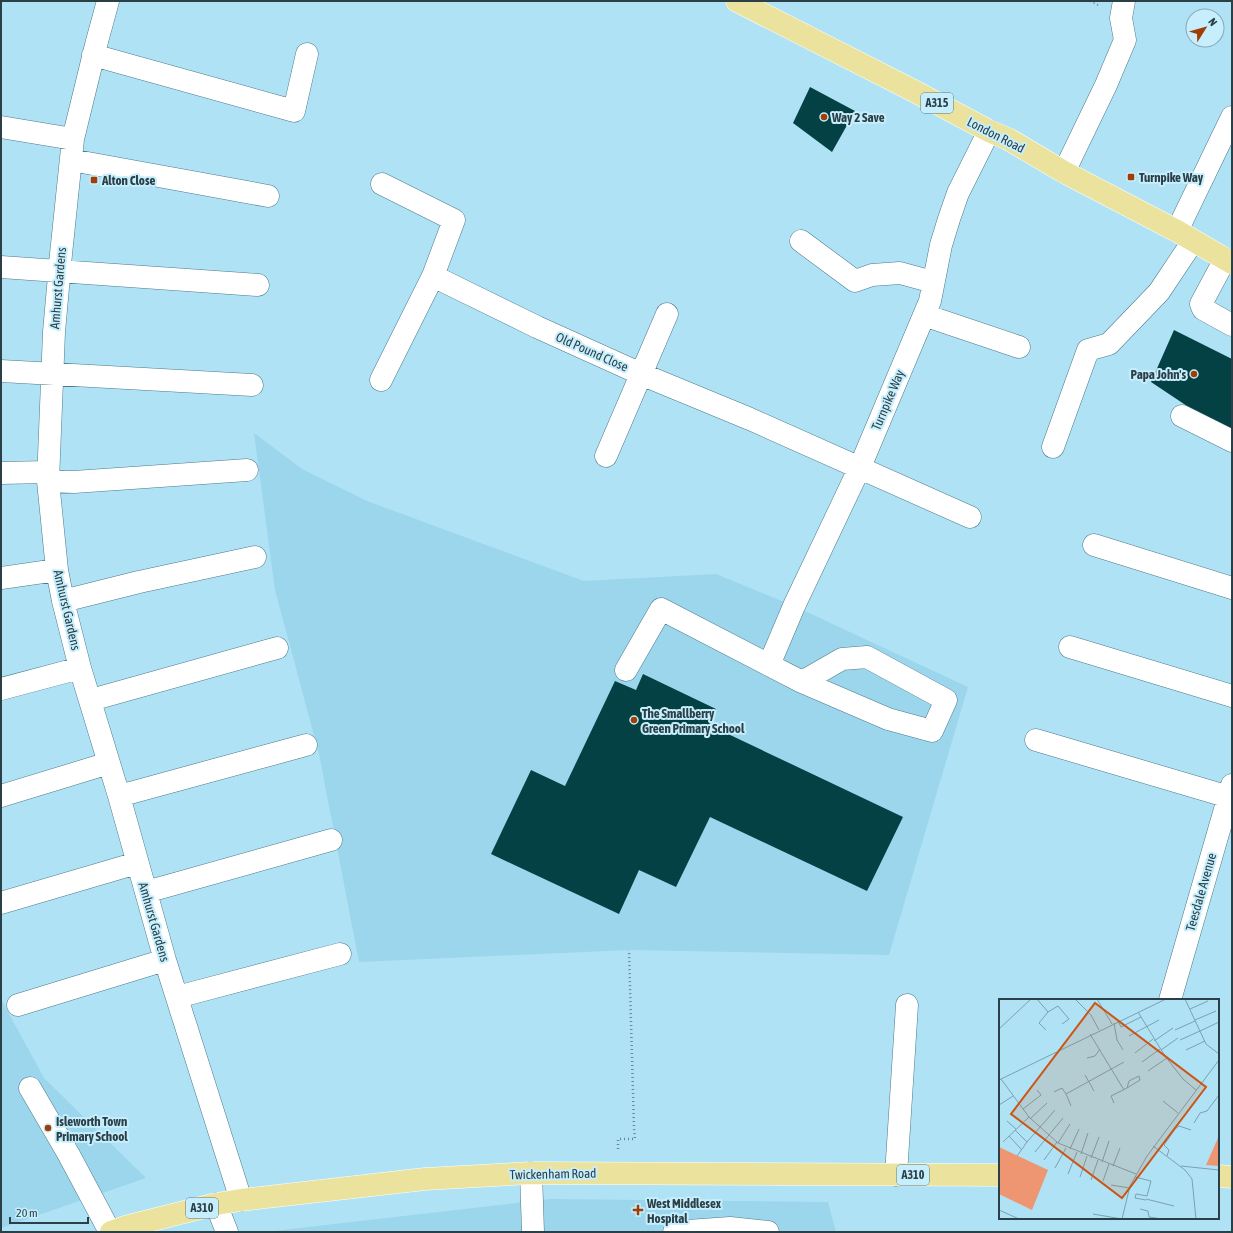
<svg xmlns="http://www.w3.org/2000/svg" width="1233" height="1233" viewBox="0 0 1233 1233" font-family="'Asap Condensed',sans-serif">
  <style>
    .built { fill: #9cd6ec }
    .building { fill: #044145 }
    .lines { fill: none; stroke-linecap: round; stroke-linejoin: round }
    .minor-casing { stroke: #4b7a8b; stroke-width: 23 }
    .major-casing { stroke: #fff; stroke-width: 23 }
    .path { stroke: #678895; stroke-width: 2.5; stroke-dasharray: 1 3; stroke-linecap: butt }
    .minor { stroke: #fff; stroke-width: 22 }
    .major { stroke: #ebe39d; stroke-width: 22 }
    .poi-dot { fill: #a13e05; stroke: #c6eefd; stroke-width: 1.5 }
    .labels { text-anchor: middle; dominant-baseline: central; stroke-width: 4; stroke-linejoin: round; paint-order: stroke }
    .shield { fill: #c6eefd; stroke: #5a747e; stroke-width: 1 }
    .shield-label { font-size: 12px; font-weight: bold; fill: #2b3f47 }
    .poi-label { font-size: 13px; font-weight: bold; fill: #2b3f47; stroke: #c6eefd; text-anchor: start }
    .street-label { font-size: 13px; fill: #2b3f47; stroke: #c6eefd }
    .inset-road { fill: none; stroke: #7ba1af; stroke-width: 1 }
    .view { fill: #cc5515; fill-opacity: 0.15; stroke: #cc5515; stroke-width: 2 }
    .inset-edge { fill: none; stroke: #2b3f47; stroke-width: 2 }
  </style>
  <rect width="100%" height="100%" fill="#b0e2f5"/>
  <!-- built -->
  <path class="built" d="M254,433L302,469L367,501L584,581L716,574L794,606L968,687L889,955L629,950L359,962L319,754L275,590Z
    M1,999L44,1078L146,1178L1,1228Z
    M550,1199L828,1202L836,1232H265Z"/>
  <!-- building -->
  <path class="building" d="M810,87L855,111L832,152L793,123Z
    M1174,330L1232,359V433L1190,408L1151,382Z
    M643,674L716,709L709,725L903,817L867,891L710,817L676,887L639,870L619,914L491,854L531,770L565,786L615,681L636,690Z"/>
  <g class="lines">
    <defs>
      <path id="minor" d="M108,1L96,45L73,139L61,254L54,332L48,481L57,570L63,601L80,668L119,796L165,960L241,1200
        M93,55L294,111L307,54
        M1,127L73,139
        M71,160L268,196
        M1064,172L1106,85L1125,40L1121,18L1124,1
        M382,184L454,220L433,276
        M1177,231L1232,117
        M801,241L855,281L872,275L900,273L933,282
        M1225,259L1201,304L1203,309L1232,325
        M1,267L258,285
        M924,315L1019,347
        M1,371L252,385
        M381,380L433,276L537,327L641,374L750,419L970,517
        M1182,416L1232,441
        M1053,447L1088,350L1109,344L1159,292L1193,241
        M606,456L667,314
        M1,473L48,472
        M48,481L74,482L247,470
        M1094,545L1232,588
        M1,578L57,570
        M63,601L139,582L255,557
        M1070,647L1232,696
        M769,665L794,606L860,467L930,301L941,245L949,219L958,193L989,131
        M626,670L661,609L802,682L842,659L867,657L946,700L932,731L888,719L802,682
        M1,689L80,668
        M91,700L277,648
        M1036,740L1229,797
        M1,796L109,763
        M119,796L306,745
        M146,892L331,840
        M1,903L137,863
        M177,997L340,954
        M1170,1000L1232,785
        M18,1005L165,960
        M30,1088L69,1155L110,1232
        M531,1173L533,1232
        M896,1175L907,1005
        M216,1204L227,1232
        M674,1232L730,1228L768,1232"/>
      <path id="major" d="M737,1L914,91L989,131L1008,139L1064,172L1177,231L1232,263
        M1218,1176L1232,1177
        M111,1232L125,1227L216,1204L241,1200L425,1179L531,1173L1000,1175"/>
    </defs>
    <!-- minor casing -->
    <use href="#minor" class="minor-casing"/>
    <!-- major casing -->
    <use href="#major" class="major-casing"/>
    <!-- path -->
    <path class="path" d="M1090,1L1098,5
      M618,1149V1139H635L634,1128L629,950"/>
    <!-- minor -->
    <use href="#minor" class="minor"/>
    <!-- major -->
    <use href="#major" class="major"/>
  </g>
  <!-- markers -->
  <g class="poi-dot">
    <circle cx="824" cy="117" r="4"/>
    <rect x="1127" y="173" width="8" height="8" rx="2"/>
    <rect x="90" y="176" width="8" height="8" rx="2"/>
    <circle cx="1194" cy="374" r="4"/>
    <circle cx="634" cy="720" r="4"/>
    <circle cx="48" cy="1128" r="4"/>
    <path d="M636 1204h4v4h4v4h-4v4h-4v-4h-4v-4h4z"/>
  </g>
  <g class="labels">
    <!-- shield labels -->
    <g class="shield">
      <rect x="921" y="93" width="32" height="20" rx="3"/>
      <rect x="897" y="1165" width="32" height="20" rx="3"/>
      <rect x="186" y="1198" width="32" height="20" rx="3"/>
    </g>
    <g class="shield-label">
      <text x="937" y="103">A315</text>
      <text x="913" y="1175">A310</text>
      <text x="202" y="1208">A310</text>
    </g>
    <!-- poi labels -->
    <g class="poi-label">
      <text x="832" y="117">Way 2 Save</text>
      <text x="1139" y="177">Turnpike Way</text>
      <text x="102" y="180">Alton Close</text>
      <text x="1186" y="374" text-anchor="end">Papa John's</text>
      <text x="642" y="713">The Smallberry<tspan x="642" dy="15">Green Primary School</tspan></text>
      <text x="56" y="1121">Isleworth Town<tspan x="56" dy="15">Primary School</tspan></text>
      <text x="647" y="1203">West Middlesex<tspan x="647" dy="15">Hospital</tspan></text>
    </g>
    <!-- street labels -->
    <g class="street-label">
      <text transform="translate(996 135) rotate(27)">London Road</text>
      <text transform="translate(58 288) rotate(-85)">Amhurst Gardens</text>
      <text transform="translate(592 352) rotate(24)">Old Pound Close</text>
      <text transform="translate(888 400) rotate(-67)">Turnpike Way</text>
      <text transform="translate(67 610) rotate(77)">Amhurst Gardens</text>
      <text transform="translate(1201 892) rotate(-74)">Teesdale Avenue</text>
      <text transform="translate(154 922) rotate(74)">Amhurst Gardens</text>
      <text transform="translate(553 1174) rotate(-1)">Twickenham Road</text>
    </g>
  </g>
  <!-- overview -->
  <g transform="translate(999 999)">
    <rect width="220" height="220" fill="#b0e2f5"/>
    <path d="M220,136V167L207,166L219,139ZM0,148L49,171L33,211L0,195Z" fill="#ee9571"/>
    <path class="inset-road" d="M38,0L49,13L40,24L47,31M76,0L92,16L100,31M98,0L113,25M186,0L207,45L220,55M191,10L209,2M49,13L59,7L70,20L63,25M139,13L166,57L184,80L197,91M196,21L217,12M119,22L122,28L142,18M115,24L118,41L124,51M0,30L32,0M176,31L196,22M201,32L220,23M91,35L125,91M130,37L160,21M181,41L201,32M155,42L174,29M162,51L179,39M187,51L206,42M136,54L154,40M88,59L96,57L101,50M143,63L161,50M149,72L168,59M86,76L95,92M2,80L30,118L59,144L137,175M0,81L167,0M55,93L63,89L67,95M164,102L179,114M115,104L112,97L128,89L130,82L140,77L141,81L128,89M0,106L14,97M72,107L67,95L125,63M24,110L42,96L38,91M31,120L48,104M8,122L17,130M195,124L201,114L208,112L220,96M16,131L28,143L56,111M10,137L22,150M4,143L30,118M59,144L71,125M154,147L186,171L193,180L197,220M71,150L80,130M36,153L64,119M82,155L89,134M18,157L28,143M168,157L170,151L165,146L176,130L180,127L192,131M92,159L100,138M45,161L58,143M103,163L110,142M114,167L121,149M182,167L220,171M56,169L67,149M69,175L78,153M81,178L88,157M136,178L152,182L148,197L137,195L136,199L147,201M92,181L99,161M104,182L110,165M112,186L131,189M147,200L175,207M141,210L149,212L150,218M0,211L20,220M94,215L123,220M150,218L163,220M123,220L131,187L148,157L220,61"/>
    <path class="view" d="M96,4L207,88L123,199L12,115Z"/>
    <rect width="220" height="220" class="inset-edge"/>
  </g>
  <!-- border -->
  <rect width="1233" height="1233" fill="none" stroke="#2b3f47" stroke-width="4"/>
  <!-- north arrow -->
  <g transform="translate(1205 28) rotate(53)"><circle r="19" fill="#c6eefd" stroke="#88a8b4"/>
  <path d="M0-3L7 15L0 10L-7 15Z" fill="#a13e05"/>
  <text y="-6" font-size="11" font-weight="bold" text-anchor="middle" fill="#2b3f47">N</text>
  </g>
  <!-- scale -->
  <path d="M10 1217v6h78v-6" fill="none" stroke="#2b3f47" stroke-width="2"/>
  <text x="16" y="1217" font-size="12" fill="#2b3f47" stroke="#c6eefd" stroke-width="3" paint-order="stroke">20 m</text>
</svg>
